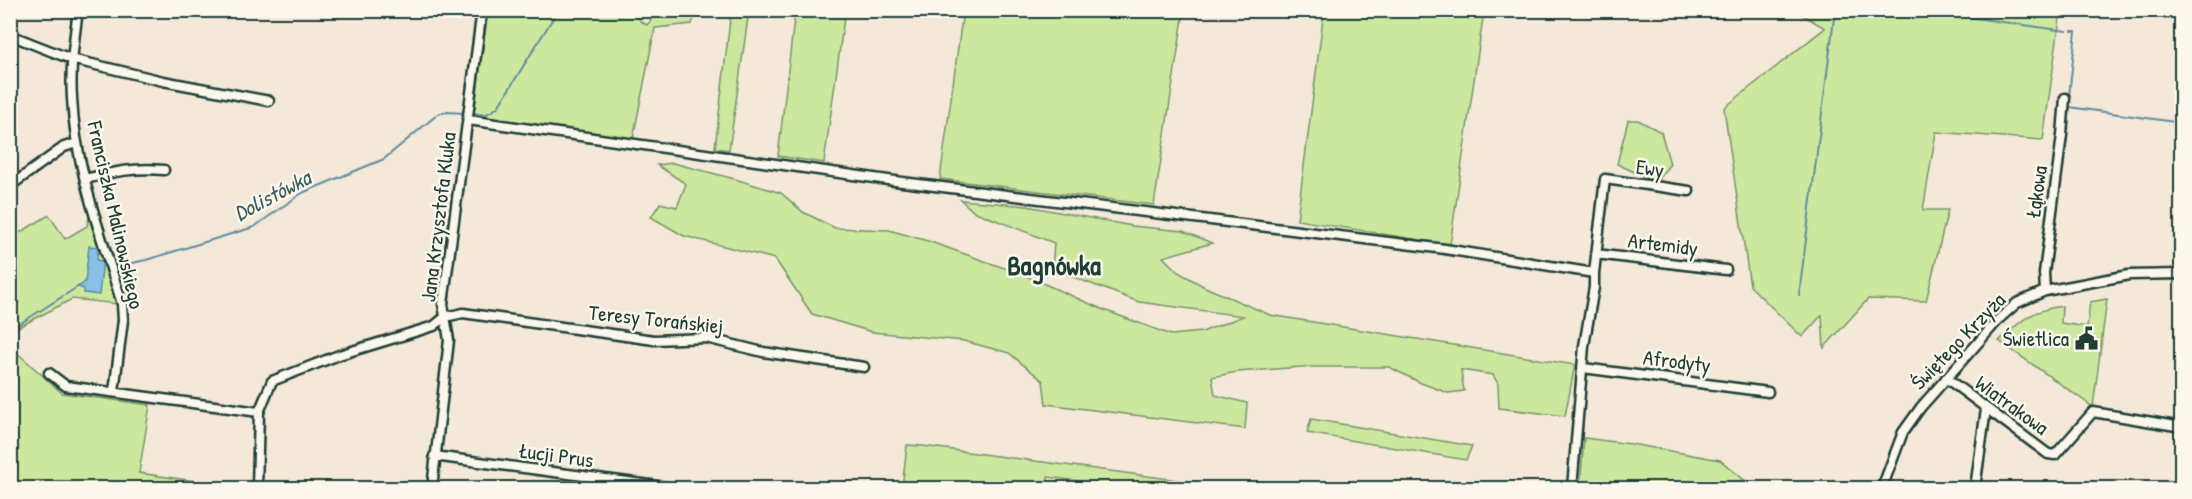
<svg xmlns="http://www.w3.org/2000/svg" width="2192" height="499" viewBox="0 0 2192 499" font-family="'Patrick Hand',sans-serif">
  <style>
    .green { fill: #cce89e; stroke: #769269; stroke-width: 1.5 }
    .water { fill: #88c0e6; stroke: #5e8c9f; stroke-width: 1.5 }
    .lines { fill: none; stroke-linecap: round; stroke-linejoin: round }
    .stream { stroke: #5e8c9f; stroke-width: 2 }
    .minor-casing { stroke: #1f3d34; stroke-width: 13 }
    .minor { stroke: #fbf7ec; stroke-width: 8 }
    .labels { text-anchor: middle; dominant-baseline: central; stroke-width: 5; stroke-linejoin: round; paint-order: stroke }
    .street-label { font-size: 21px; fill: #1f3d34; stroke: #fbf7ec }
    .poi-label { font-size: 21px; fill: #1f3d34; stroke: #fbf7ec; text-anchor: end }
    .water-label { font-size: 22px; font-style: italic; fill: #395e60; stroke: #fbf7ec }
    .district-label { font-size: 27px; font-weight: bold; fill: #1f3d34; stroke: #fbf7ec }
  </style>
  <rect width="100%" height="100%" fill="#f4e8d9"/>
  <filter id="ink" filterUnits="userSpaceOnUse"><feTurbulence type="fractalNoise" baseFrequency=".0167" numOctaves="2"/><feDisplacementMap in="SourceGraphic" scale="12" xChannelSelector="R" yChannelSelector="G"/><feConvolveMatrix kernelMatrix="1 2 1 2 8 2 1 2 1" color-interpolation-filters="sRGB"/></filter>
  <g filter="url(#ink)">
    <!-- green -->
    <path class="green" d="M488,11H621L637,13L640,21L647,25L651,20L654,11H696L692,24L655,28L633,139L473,120Z
      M731,11H749L729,150L715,148Z
      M795,11H845L824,163L778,156Z
      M963,11H1184L1154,205L940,179Z
      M1324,11H1484L1450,245L1297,220Z
      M1796,11H2061L2043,140L1936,132L1923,210H1948L1926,301L1868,299L1824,348L1822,315L1802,337L1750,286L1724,108L1825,28Z
      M1628,120H1638L1661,132L1670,164L1656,182L1617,164Z
      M673,163L735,179L781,193L803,212L835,228L889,230L928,241L1024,275L1104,310L1171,335L1202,332L1243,316L1139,302L1052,269L1054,243L973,211L961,200L1027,206L1132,226L1183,231L1212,243L1163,257L1178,272L1205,287L1270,315L1575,365L1565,416L1499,408L1498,384L1493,375L1461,370L1464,391L1448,393L1421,383L1389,367H1301L1237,372L1212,377L1215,395L1247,403L1245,429L1046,404L1043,381L1009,353L964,341L872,332L812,314L775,259L684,236L651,217L660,203L677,207L686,184L657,165Z
      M49,215L65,239L87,226L89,217L118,304L72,299L13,330L14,350L62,393L150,405L139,473L201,482L200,488H11V238Z
      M2107,299L2093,407L1999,341C2022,320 2029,311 2062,306L2061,323L2087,327L2090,302Z
      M1311,419L1472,446L1466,460L1307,433Z
      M1584,438L1631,444L1720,460L1754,488H1580Z
      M907,445L923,446L1237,488H1131L1048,477L1047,488H902Z"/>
    <!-- water -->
    <path class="water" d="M89,246L98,247L97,260L103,261L99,295L84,293V289L78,287L85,282Z"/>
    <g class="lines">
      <!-- stream -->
      <path class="stream" d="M1919,10L2066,31
        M2069,96L2076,31H2072
        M2069,104V107L2182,123
        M475,113C487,117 488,113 498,107L555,15L565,10
        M114,267L146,260L254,227L302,193L384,159L438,114L447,112L464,113
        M1799,295L1835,10
        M10,330L79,286"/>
      <defs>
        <path id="minor" d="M78,10C74,40 70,68 72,98C75,168 102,237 122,304L123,320L114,392
          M10,35L71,59L163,81L269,101
          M468,120L902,182L1445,249L1594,273V287L1584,346L1572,488
          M85,179C114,172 134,167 164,170
          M10,186L64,147L77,143
          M1596,254L1726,270
          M1594,273L1605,179L1689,191
          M2045,291L2044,273L2062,135L2065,98
          M1583,368L1768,392
          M49,373L66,386L259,412
          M1946,378L2048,454L2055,455L2093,412L2182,427
          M434,456L673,488
          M257,488L259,412L272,381L339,355L434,326L445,317L463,313L654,340L706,338L763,352L864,367
          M432,488L449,340L443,304L482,10
          M1882,488L1903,432L1921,407L2000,318L2017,303L2045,291L2129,275L2182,274
          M1975,488L1986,409"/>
      </defs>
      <!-- minor casing -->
      <use href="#minor" class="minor-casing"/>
      <!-- minor -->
      <use href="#minor" class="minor"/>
    </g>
  </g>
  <!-- icons -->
  <defs>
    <symbol id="civic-bare" viewBox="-9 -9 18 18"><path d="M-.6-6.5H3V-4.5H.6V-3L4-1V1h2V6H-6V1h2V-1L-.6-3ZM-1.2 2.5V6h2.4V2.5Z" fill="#1f3d34" stroke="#fbf7ec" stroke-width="2.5" paint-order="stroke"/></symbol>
  </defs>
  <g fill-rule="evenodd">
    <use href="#civic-bare" x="2070" y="322" width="33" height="33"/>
  </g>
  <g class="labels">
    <!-- street labels -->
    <g class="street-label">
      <text transform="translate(1650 168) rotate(8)">Ewy</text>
      <text transform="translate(2036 192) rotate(-82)">Łąkowa</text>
      <text transform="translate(116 215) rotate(77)">Franciszka Malinowskiego</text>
      <text transform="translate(438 217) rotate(-83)">Jana Krzysztofa Kluka</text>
      <text transform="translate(1663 244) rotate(7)">Artemidy</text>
      <text transform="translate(656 319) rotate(6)">Teresy Torańskiej</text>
      <text transform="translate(1958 341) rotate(-46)">Świętego Krzyża</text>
      <text transform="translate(1677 361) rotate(7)">Afrodyty</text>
      <text transform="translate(2012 405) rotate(36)">Wiatrakowa</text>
      <text transform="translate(556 455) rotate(8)">Łucji Prus</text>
    </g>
    <!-- poi labels -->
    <g class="poi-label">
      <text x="2069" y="338">Świetlica</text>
    </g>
    <!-- water labels -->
    <g class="water-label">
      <text transform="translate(272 195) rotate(-28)">Dolistówka</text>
    </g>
    <!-- district labels -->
    <g class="district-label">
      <text x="1054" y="265">Bagnówka</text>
    </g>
  </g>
  <!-- margin -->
  <rect width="2192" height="499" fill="none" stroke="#fbf7ec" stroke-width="36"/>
  <rect x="18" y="18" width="2156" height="463" fill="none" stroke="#1f3d34" stroke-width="2" filter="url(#ink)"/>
</svg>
